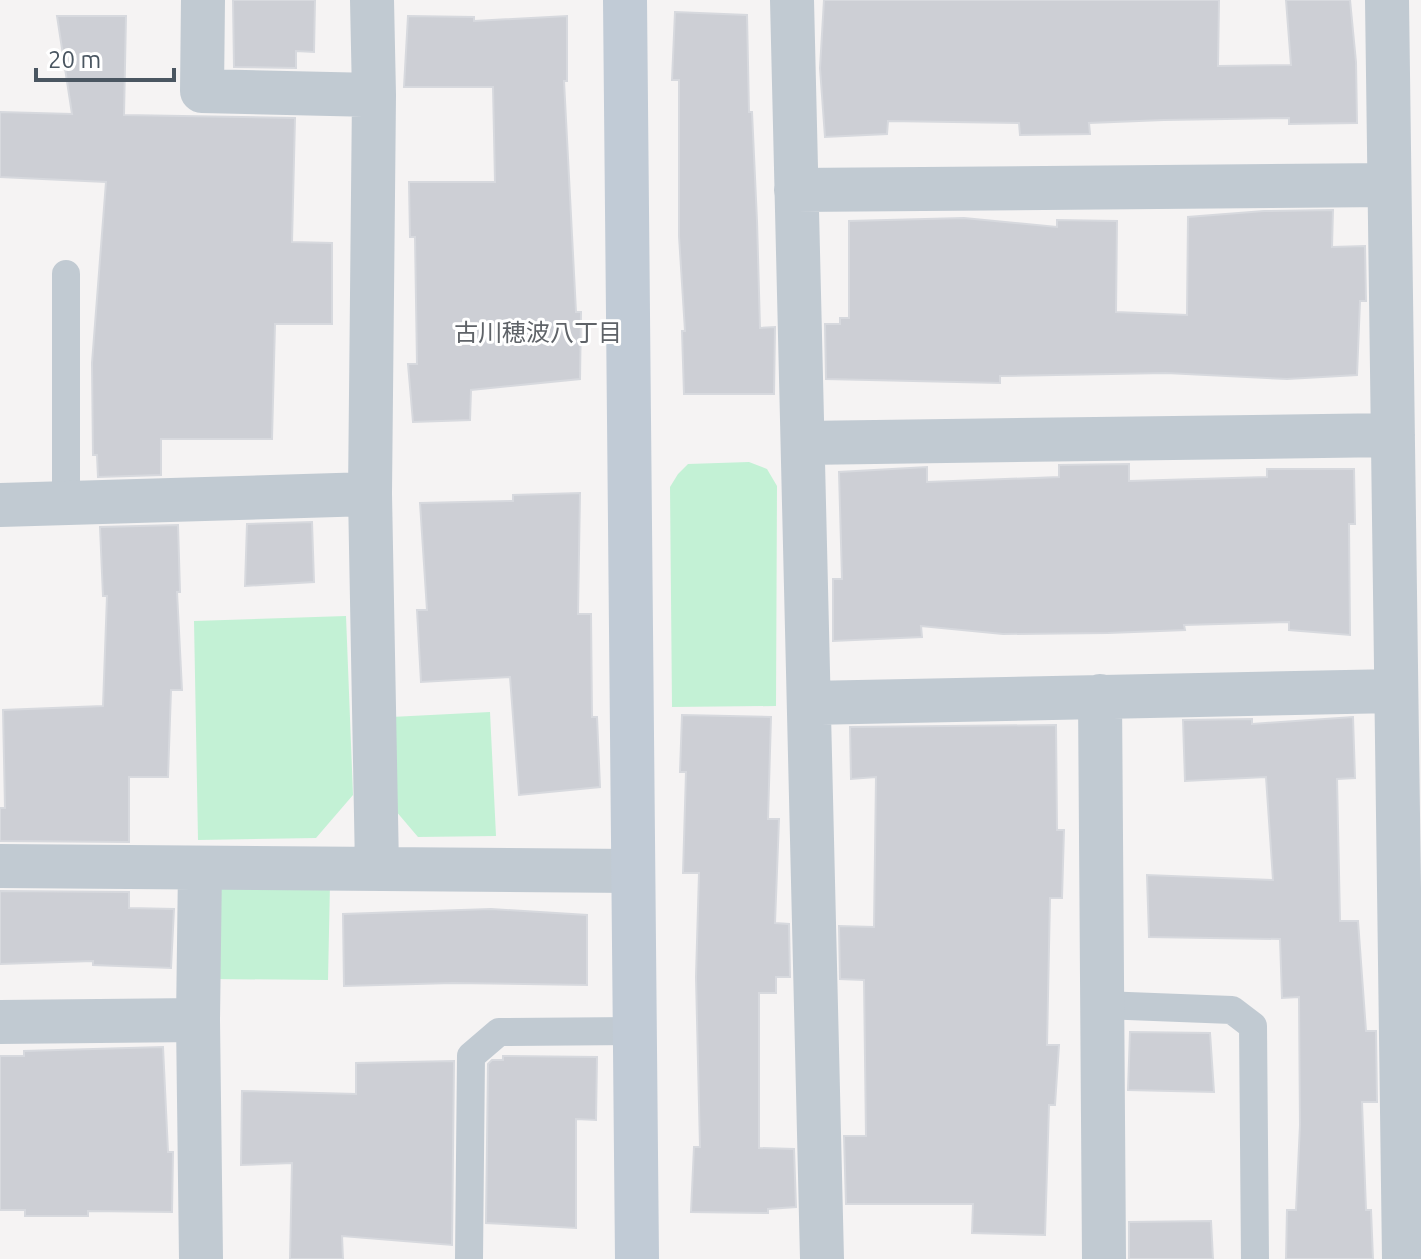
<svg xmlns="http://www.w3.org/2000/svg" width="1421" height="1259" viewBox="0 0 1421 1259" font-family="Ubuntu,'Noto Sans JP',sans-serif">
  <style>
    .green { fill: #c3f1d5 }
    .building { fill: #cdcfd5; stroke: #d7d9de; stroke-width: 2 }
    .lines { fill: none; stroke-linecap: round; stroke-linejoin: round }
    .lane { stroke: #c1cad2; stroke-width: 28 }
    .street { stroke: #c1cad2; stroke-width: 44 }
    .secondary { stroke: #c1cbd6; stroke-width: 44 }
    .labels { text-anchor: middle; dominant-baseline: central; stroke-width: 6; stroke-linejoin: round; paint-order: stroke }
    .neighbourhood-label { font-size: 24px; fill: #5f6368; stroke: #fff }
  </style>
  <rect width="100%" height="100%" fill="#f5f3f3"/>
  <!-- green -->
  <path class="green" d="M749,462L767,469L777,486L776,706L672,707L670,487L678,474L688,464Z
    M346,616L353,795L316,838L198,840L194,621Z
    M490,712L496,836L418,837L395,810L391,717Z
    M234,879L330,883L328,980L212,979L213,896Z"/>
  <!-- building -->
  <path class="building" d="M233,0H315L314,52L296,51V68L234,67Z
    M824,0H1219L1218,66L1291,65L1286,0H1350L1356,62L1357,123L1289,124V118L1164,120L1089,123L1090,134L1020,135L1019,123L888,121L887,134L825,137L820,68Z
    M675,12L747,15L749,112H752L757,221L760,328L775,327L774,394H684L682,331H685L679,236V80H672Z
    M57,16H126L124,115L295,118L292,242L332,243V324H275L272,439H161V475L98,477L97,455H93L92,363L106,182L0,177V112L72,114Z
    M408,16L474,17V21L567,16V81H564L576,312H581L580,379L471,390L470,420L413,422L408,364H417L415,237H410L409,182H495L493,87H404Z
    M1333,210L1332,247L1365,246L1366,301H1360L1357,375L1287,379L1166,373L1000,376V383L826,379L825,324H840V318H849V221L964,218L1057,227V220L1117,221L1116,312L1187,315L1188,217L1264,211Z
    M1129,464V481L1267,477V469H1354L1355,524H1349L1350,635L1289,630V622L1184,625L1185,630L1108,633L1003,634L921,626L922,637L833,641V579H842L839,472L927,467V482L1059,477V465Z
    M580,493L578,614H591L592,717H597L600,787L519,795L510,677L421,682L417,610H427L420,503L513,501V495Z
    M312,522L314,582L245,586L247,524Z
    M178,525L180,592H177L182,690H171L168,777H129V842L0,841V808H5L3,710L103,706L107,596H103L100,527Z
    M682,715L771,717L768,819H779L775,923L789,924L790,977H776V993H759V1148L794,1149L796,1207L768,1209V1213L691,1212L694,1147H700L696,977L699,873H683L686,772H680Z
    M1353,717L1355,778L1337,779L1340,921H1358L1366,1031H1376L1377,1102H1362L1366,1210H1371L1373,1259H1286L1287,1210H1296L1300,1125L1299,997L1282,998L1280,939L1149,937L1147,875L1273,880L1266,777L1185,781L1183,720L1252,719V724Z
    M1056,725L1057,830H1064L1062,898H1050L1047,1045H1059L1055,1105H1049L1045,1235L972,1233L973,1204H846L844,1136H866L864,980L840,979L839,926L874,927L876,777L851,779L850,727Z
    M0,891L129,892V908L174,909L171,968L93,965V961L0,964Z
    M491,909L587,915V985L453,983L344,986L343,914Z
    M1130,1032L1210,1033L1214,1092L1128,1090Z
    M163,1047L168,1152H173L172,1212L88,1211V1216H25V1210H0V1056H24V1051Z
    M503,1056L597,1057L596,1120L576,1119V1228L486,1223L488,1064L492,1060H503Z
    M454,1061L452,1245L342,1236L343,1259H290L292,1163L241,1165L242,1091L356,1094V1063Z
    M1211,1221L1213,1259H1129V1222Z"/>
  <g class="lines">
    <!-- lane -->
    <path class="lane" d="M66,503V274
      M1102,1005L1232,1010L1253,1026L1255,1259
      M469,1259L471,1056L499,1032L635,1031"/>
    <!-- street -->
    <path class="street" d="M203,0L202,91L374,95
      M372,0L374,95L370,494L377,868
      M792,0L822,1259
      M1387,0L1404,1259
      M796,190L1389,185
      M803,443L1393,435
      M0,505L370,494
      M1100,696L1104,1259
      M809,703L1396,691
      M0,866L633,871
      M200,868L198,1020L201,1259
      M0,1022L198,1020"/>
    <!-- secondary -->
    <path class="secondary" d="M625,0L637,1259"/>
  </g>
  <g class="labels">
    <!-- neighbourhood labels -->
    <g class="neighbourhood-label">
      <text x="538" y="332">古川穂波八丁目</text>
    </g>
  </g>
  <!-- scale -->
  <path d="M36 68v12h138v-12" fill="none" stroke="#4a5661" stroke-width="4"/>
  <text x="48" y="68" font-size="24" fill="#4a5661" stroke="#ffffff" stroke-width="6" paint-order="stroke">20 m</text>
</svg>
